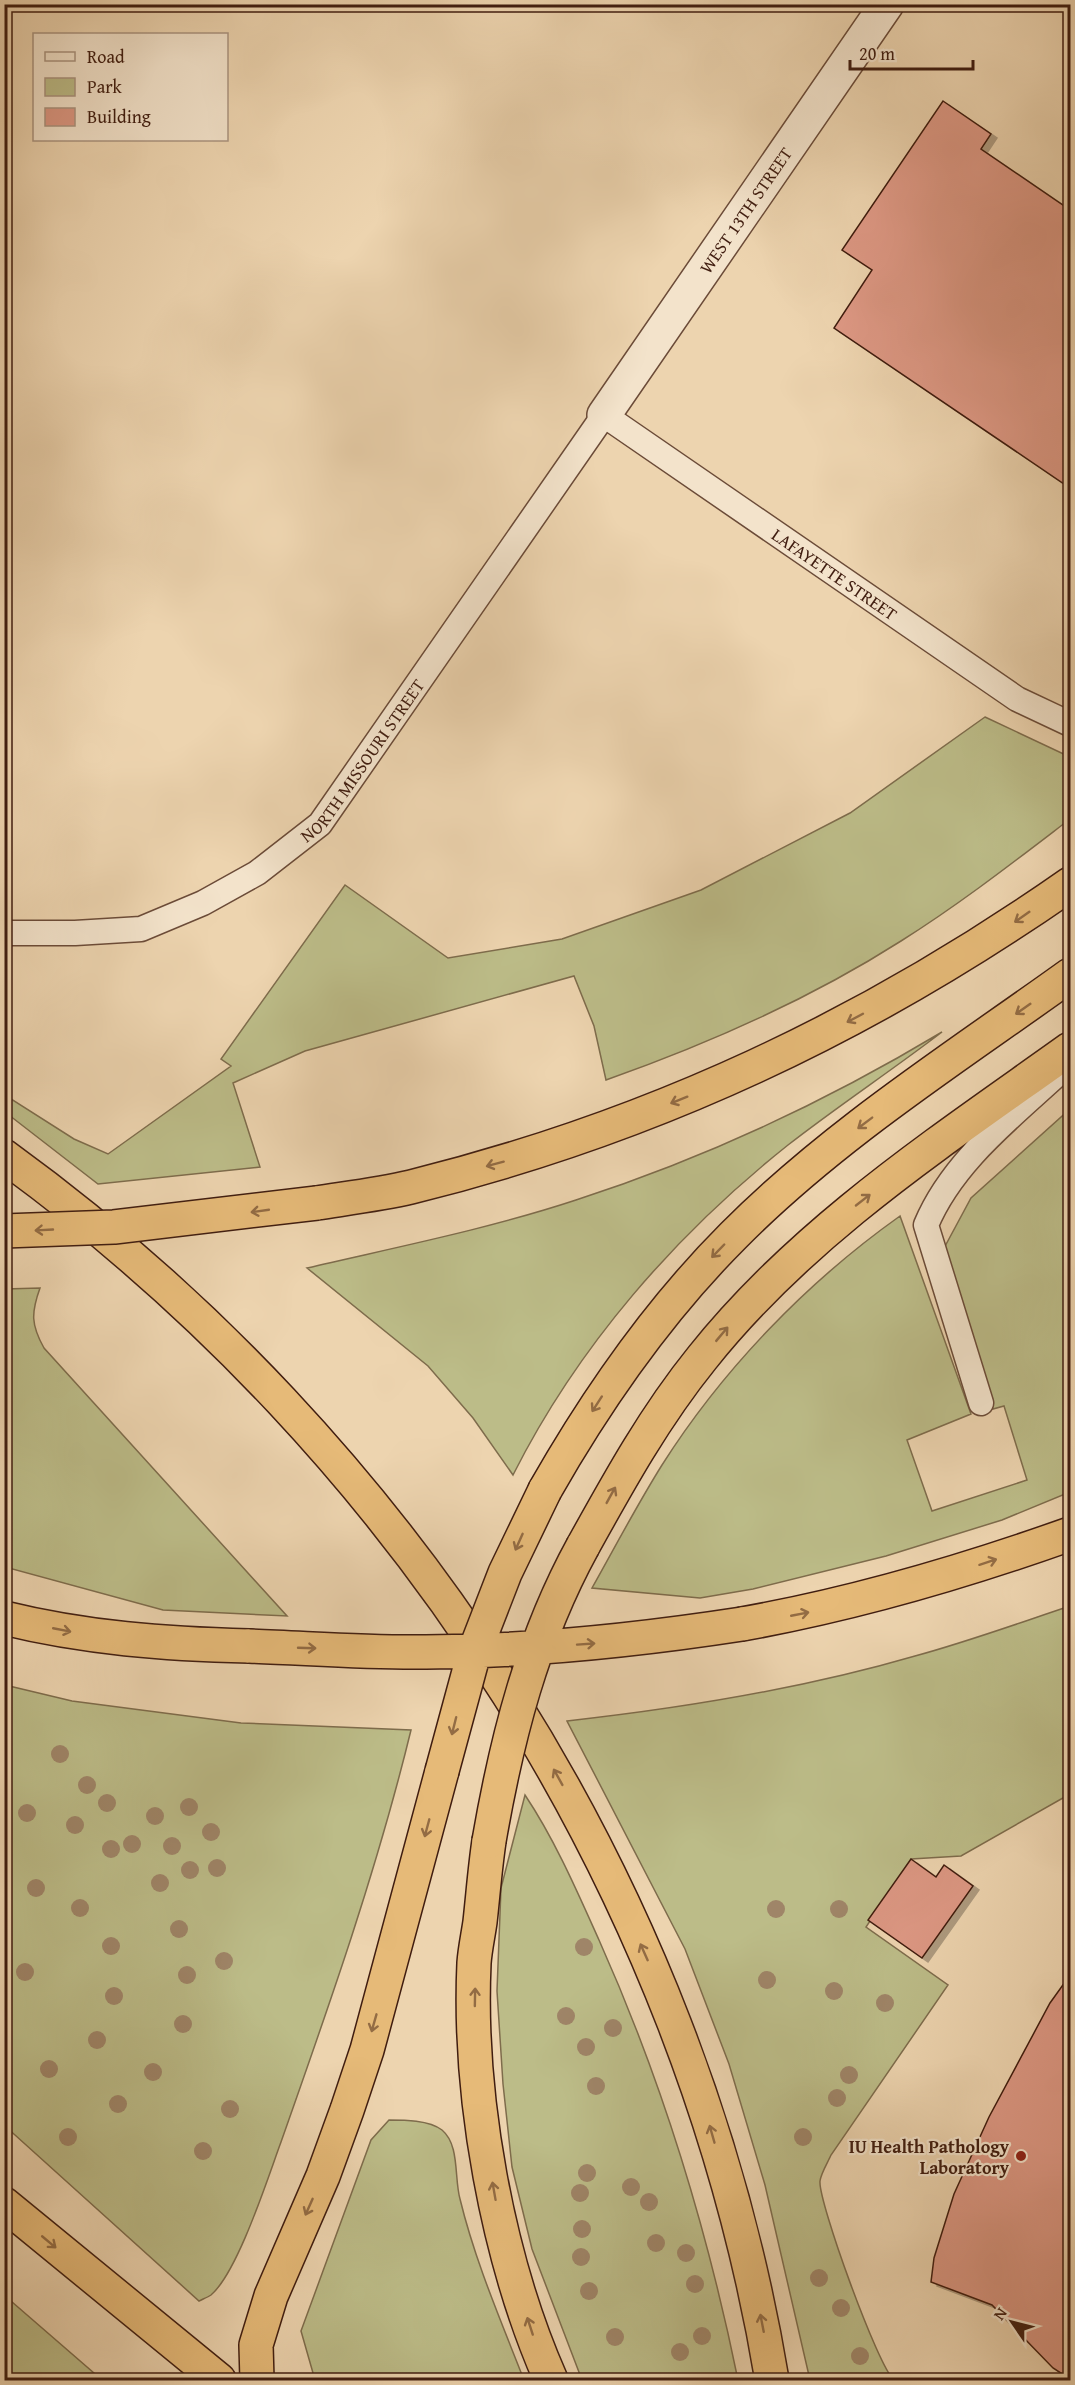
<svg xmlns="http://www.w3.org/2000/svg" width="1075" height="2385" viewBox="0 0 1075 2385" font-family="'Gentium Book Plus',serif">
  <style>
    .green { fill: #bcbc88; stroke: #7e6c4c; stroke-width: 1.5 }
    .building { fill: #dd9884; stroke: #401d10; stroke-width: 1.5; filter: url(#shadow) }
    .lines { fill: none; stroke-linecap: round; stroke-linejoin: round }
    .service-casing { stroke: #6b4b38; stroke-width: 27 }
    .minor-casing { stroke: #6b4b38; stroke-width: 36 }
    .motorway-casing { stroke: #401d10; stroke-width: 36 }
    .service { stroke: #f3e3cb; stroke-width: 24 }
    .minor { stroke: #f3e3cb; stroke-width: 33 }
    .motorway { stroke: #e6ba78; stroke-width: 33 }
    .motorway-bridge-casing { stroke: #401d10; stroke-width: 36; stroke-linecap: butt }
    .motorway-bridge { stroke: #e6ba78; stroke-width: 33 }
    .tree { fill: #9f8568 }
    .oneway { stroke: #936c44 }
    .poi-dot { fill: #8f2418; stroke: #f3e3cb; stroke-width: 2 }
    .labels { text-anchor: middle; dominant-baseline: central; stroke-width: 4.5; stroke-linejoin: round; paint-order: stroke }
    .street-label { font-size: 18px; fill: #401d10; stroke: #f3e3cb }
    .poi-label { font-size: 18px; font-weight: bold; fill: #401d10; stroke: #f3e3cb; text-anchor: end }
  </style>
  <defs>
    <filter id="shadow"><feDropShadow dx="6" dy="4" stdDeviation="0" flood-color="#0004"/></filter>
  </defs>
  <rect width="100%" height="100%" fill="#edd4af"/>
  <filter id="stains"><feTurbulence type="fractalNoise" baseFrequency=".00333" numOctaves="4"/><feColorMatrix values="0 0 0 0 .2 0 0 0 0 .09 0 0 0 0 .02 0 0 0 .5 -.17"/></filter>
  <radialGradient id="worn" r=".72"><stop offset=".6" stop-color="#630" stop-opacity="0"/><stop offset="1" stop-color="#630" stop-opacity=".3"/></radialGradient>
  <!-- green -->
  <path class="green" d="M985,717L1070,757V819C1015,861 960,904 901,941C810,999 708,1044 606,1080L594,1026L574,976L305,1051L233,1083L260,1167L98,1184L5,1112V1095L74,1139L108,1154L231,1066L221,1059L345,885L448,958L562,939L701,890L850,813Z
    M942,1032C891,1071 838,1106 788,1145C675,1235 578,1346 513,1475L473,1418L428,1366L307,1268C397,1247 488,1229 576,1200C703,1159 827,1101 942,1032Z
    M1070,1109V1492L1002,1520L886,1556L753,1589L700,1598L592,1588C615,1547 637,1505 662,1465C723,1369 807,1282 900,1216L971,1414L907,1440L932,1511L1027,1480L1004,1406L993,1409L943,1250L971,1198Z
    M40,1288C31,1313 31,1325 44,1348L287,1616L163,1610L5,1567V1289Z
    M1070,1606V1794L961,1856L911,1859L866,1927L948,1985L831,2155C828,2162 821,2173 820,2181C818,2201 878,2367 894,2380H810L765,2185L729,2064L685,1949L567,1721C684,1708 802,1689 915,1656C967,1642 1019,1623 1070,1606Z
    M5,1685L72,1701L241,1723L411,1730C377,1870 329,2006 281,2142C268,2177 238,2272 211,2295C208,2297 203,2299 199,2301L5,2126Z
    M525,1795C555,1840 577,1891 599,1940C663,2083 707,2228 738,2380H582L532,2249L512,2167L503,2084L497,1991L501,1888Z
    M389,2120C404,2120 429,2120 442,2130C460,2145 454,2178 460,2199C475,2261 501,2321 524,2380H315L301,2331L371,2140Z
    M4,2295L102,2380H5Z"/>
  <!-- building -->
  <path class="building" d="M943,101L991,134L981,149L1070,210V488L834,328L872,270L842,250Z
    M911,1859L936,1877L944,1865L973,1886L922,1958L868,1920Z
    M1070,1975V2379L1053,2368L992,2305L931,2282L934,2258L954,2194L989,2117L1050,2003Z"/>
  <g class="lines">
    <defs>
      <g id="service">
        <path id="s1" d="M4,933H75L141,929L203,903L257,873L320,824L604,415L1017,699L1070,724"/>
        <path d="M981,1403L926,1225C953,1160 1014,1115 1064,1068"/>
      </g>
      <g id="minor">
        <path id="s2" d="M604,415L887,4"/>
      </g>
      <path id="motorway" d="M4,1156C405,1447 691,1891 772,2380
        M317,1203C349,1198 381,1194 411,1187C653,1127 867,1026 1070,884
        M545,1490C598,1397 658,1311 733,1236C833,1135 956,1057 1070,975
        M583,1546C619,1481 655,1416 702,1358C803,1231 940,1142 1070,1049
        M4,1618C85,1638 166,1644 249,1646
        M742,1624C855,1604 963,1572 1070,1534
        M489,1841C485,1868 483,1895 480,1922C478,1936 475,1949 474,1963C468,2096 497,2258 551,2380
        M4,2204L219,2380
        M257,2380L256,2345L271,2296L323,2176L347,2110L367,2050L442,1771"/>
    </defs>
    <!-- service casing -->
    <use href="#service" class="service-casing"/>
    <!-- minor casing -->
    <use href="#minor" class="minor-casing"/>
    <!-- motorway casing -->
    <use href="#motorway" class="motorway-casing"/>
    <!-- service -->
    <use href="#service" class="service"/>
    <!-- minor -->
    <use href="#minor" class="minor"/>
    <!-- motorway -->
    <use href="#motorway" class="motorway"/>
    <defs>
      <path id="motorway-bridge" d="M4,1231L114,1227L317,1203
        M249,1646C307,1648 367,1653 426,1652C532,1651 638,1640 742,1624
        M442,1771L474,1653L505,1573L545,1490
        M489,1841C507,1737 532,1639 583,1546"/>
    </defs>
    <!-- motorway-bridge casing -->
    <use href="#motorway-bridge" class="motorway-bridge-casing"/>
    <!-- motorway-bridge -->
    <use href="#motorway-bridge" class="motorway-bridge"/>
  </g>
  <!-- trees -->
  <g class="tree">
    <circle cx="60" cy="1754" r="9"/>
    <circle cx="87" cy="1785" r="9"/>
    <circle cx="107" cy="1803" r="9"/>
    <circle cx="189" cy="1807" r="9"/>
    <circle cx="27" cy="1813" r="9"/>
    <circle cx="155" cy="1816" r="9"/>
    <circle cx="75" cy="1825" r="9"/>
    <circle cx="211" cy="1832" r="9"/>
    <circle cx="132" cy="1844" r="9"/>
    <circle cx="172" cy="1846" r="9"/>
    <circle cx="111" cy="1849" r="9"/>
    <circle cx="217" cy="1868" r="9"/>
    <circle cx="190" cy="1870" r="9"/>
    <circle cx="160" cy="1883" r="9"/>
    <circle cx="36" cy="1888" r="9"/>
    <circle cx="80" cy="1908" r="9"/>
    <circle cx="776" cy="1909" r="9"/>
    <circle cx="839" cy="1909" r="9"/>
    <circle cx="179" cy="1929" r="9"/>
    <circle cx="111" cy="1946" r="9"/>
    <circle cx="584" cy="1947" r="9"/>
    <circle cx="224" cy="1961" r="9"/>
    <circle cx="25" cy="1972" r="9"/>
    <circle cx="187" cy="1975" r="9"/>
    <circle cx="767" cy="1980" r="9"/>
    <circle cx="834" cy="1991" r="9"/>
    <circle cx="114" cy="1996" r="9"/>
    <circle cx="885" cy="2003" r="9"/>
    <circle cx="566" cy="2016" r="9"/>
    <circle cx="183" cy="2024" r="9"/>
    <circle cx="613" cy="2028" r="9"/>
    <circle cx="97" cy="2040" r="9"/>
    <circle cx="586" cy="2047" r="9"/>
    <circle cx="49" cy="2069" r="9"/>
    <circle cx="153" cy="2072" r="9"/>
    <circle cx="849" cy="2075" r="9"/>
    <circle cx="596" cy="2086" r="9"/>
    <circle cx="837" cy="2098" r="9"/>
    <circle cx="118" cy="2104" r="9"/>
    <circle cx="230" cy="2109" r="9"/>
    <circle cx="68" cy="2137" r="9"/>
    <circle cx="803" cy="2137" r="9"/>
    <circle cx="203" cy="2151" r="9"/>
    <circle cx="587" cy="2173" r="9"/>
    <circle cx="631" cy="2187" r="9"/>
    <circle cx="580" cy="2193" r="9"/>
    <circle cx="649" cy="2202" r="9"/>
    <circle cx="582" cy="2229" r="9"/>
    <circle cx="656" cy="2243" r="9"/>
    <circle cx="686" cy="2253" r="9"/>
    <circle cx="581" cy="2257" r="9"/>
    <circle cx="819" cy="2278" r="9"/>
    <circle cx="695" cy="2284" r="9"/>
    <circle cx="589" cy="2291" r="9"/>
    <circle cx="841" cy="2308" r="9"/>
    <circle cx="702" cy="2336" r="9"/>
    <circle cx="615" cy="2337" r="9"/>
    <circle cx="680" cy="2352" r="9"/>
    <circle cx="860" cy="2356" r="9"/>
  </g>
  <!-- one-way arrows -->
  <defs><path id="oneway-shaft" d="M-6 0H5M1.5-3L5.5 0L1.5 3" fill="none" stroke-width="1.6" stroke-linecap="round" stroke-linejoin="round" transform="scale(1.5)"/></defs>
  <g class="oneway">
    <use href="#oneway-shaft" transform="translate(1022 917) rotate(145)"/>
    <use href="#oneway-shaft" transform="translate(1023 1009) rotate(145)"/>
    <use href="#oneway-shaft" transform="translate(855 1018) rotate(152)"/>
    <use href="#oneway-shaft" transform="translate(679 1100) rotate(158)"/>
    <use href="#oneway-shaft" transform="translate(865 1123) rotate(143)"/>
    <use href="#oneway-shaft" transform="translate(495 1164) rotate(165)"/>
    <use href="#oneway-shaft" transform="translate(863 1200) rotate(-38)"/>
    <use href="#oneway-shaft" transform="translate(260 1211) rotate(172)"/>
    <use href="#oneway-shaft" transform="translate(44 1230) rotate(177)"/>
    <use href="#oneway-shaft" transform="translate(718 1251) rotate(134)"/>
    <use href="#oneway-shaft" transform="translate(722 1334) rotate(-50)"/>
    <use href="#oneway-shaft" transform="translate(597 1404) rotate(123)"/>
    <use href="#oneway-shaft" transform="translate(611 1495) rotate(-61)"/>
    <use href="#oneway-shaft" transform="translate(519 1542) rotate(114)"/>
    <use href="#oneway-shaft" transform="translate(988 1562) rotate(-18)"/>
    <use href="#oneway-shaft" transform="translate(800 1614) rotate(-11)"/>
    <use href="#oneway-shaft" transform="translate(62 1630) rotate(11)"/>
    <use href="#oneway-shaft" transform="translate(586 1644) rotate(-4)"/>
    <use href="#oneway-shaft" transform="translate(307 1648) rotate(2)"/>
    <use href="#oneway-shaft" transform="translate(454 1726) rotate(104)"/>
    <use href="#oneway-shaft" transform="translate(558 1777) rotate(-119)"/>
    <use href="#oneway-shaft" transform="translate(427 1828) rotate(105)"/>
    <use href="#oneway-shaft" transform="translate(644 1952) rotate(-114)"/>
    <use href="#oneway-shaft" transform="translate(475 1997) rotate(-89)"/>
    <use href="#oneway-shaft" transform="translate(374 2023) rotate(106)"/>
    <use href="#oneway-shaft" transform="translate(712 2134) rotate(-106)"/>
    <use href="#oneway-shaft" transform="translate(494 2191) rotate(-100)"/>
    <use href="#oneway-shaft" transform="translate(309 2207) rotate(114)"/>
    <use href="#oneway-shaft" transform="translate(49 2242) rotate(40)"/>
    <use href="#oneway-shaft" transform="translate(762 2323) rotate(-101)"/>
    <use href="#oneway-shaft" transform="translate(530 2326) rotate(-108)"/>
  </g>
  <!-- markers -->
  <circle class="poi-dot" cx="1021" cy="2156" r="6"/>
  <g class="labels">
    <!-- street labels -->
    <g class="street-label">
      <text stroke="none"><textPath href="#s2" startOffset="249">WEST 13TH STREET</textPath></text>
      <text stroke="none"><textPath href="#s1" startOffset="1124">LAFAYETTE STREET</textPath></text>
      <text stroke="none"><textPath href="#s1" startOffset="422">NORTH MISSOURI STREET</textPath></text>
    </g>
    <!-- poi labels -->
    <g class="poi-label">
      <text x="1009" y="2146">IU Health Pathology<tspan x="1009" dy="21">Laboratory</tspan></text>
    </g>
  </g>
  <!-- margin -->
  <rect width="1075" height="2385" fill="none" stroke="#edd4af" stroke-width="24"/>
  <rect x="6" y="6" width="1063" height="2373" fill="none" stroke="#401d10" stroke-width="3"/>
  <rect x="12" y="12" width="1051" height="2361" fill="none" stroke="#401d10" stroke-width="1.5"/>
  <!-- legend -->
  <rect x="33" y="33" width="195" height="108" fill="#f3e3cb" stroke="#ab9480" stroke-width="1.5"/>
  <rect x="45" y="52" width="30" height="9" fill="#f3e3cb" stroke="#ab9480" stroke-width="1.5"/>
  <text x="87" y="63" font-size="18" fill="#401d10">Road</text>
  <rect x="45" y="78" width="30" height="18" fill="#bcbc88" stroke="#ab9480" stroke-width="1.5"/>
  <text x="87" y="93" font-size="18" fill="#401d10">Park</text>
  <rect x="45" y="108" width="30" height="18" fill="#dd9884" stroke="#ab9480" stroke-width="1.5"/>
  <text x="87" y="123" font-size="18" fill="#401d10">Building</text>
  <!-- north arrow -->
  <g transform="translate(1012 2322) rotate(305)" stroke="#f3e3cb" stroke-width="4.5" paint-order="stroke">
  <path d="M0-4.5L10 22L0 15L-10 22Z" fill="#401d10"/>
  <text y="-9" font-size="16" font-weight="bold" text-anchor="middle" fill="#401d10">N</text>
  </g>
  <!-- scale -->
  <path d="M850 60v9h123v-9" fill="none" stroke="#401d10" stroke-width="3"/>
  <text x="859" y="60" font-size="18" fill="#401d10" stroke="#f3e3cb" stroke-width="4.5" paint-order="stroke">20 m</text>
  <rect width="100%" height="100%" filter="url(#stains)"/>
  <rect width="100%" height="100%" fill="url(#worn)"/>
</svg>
